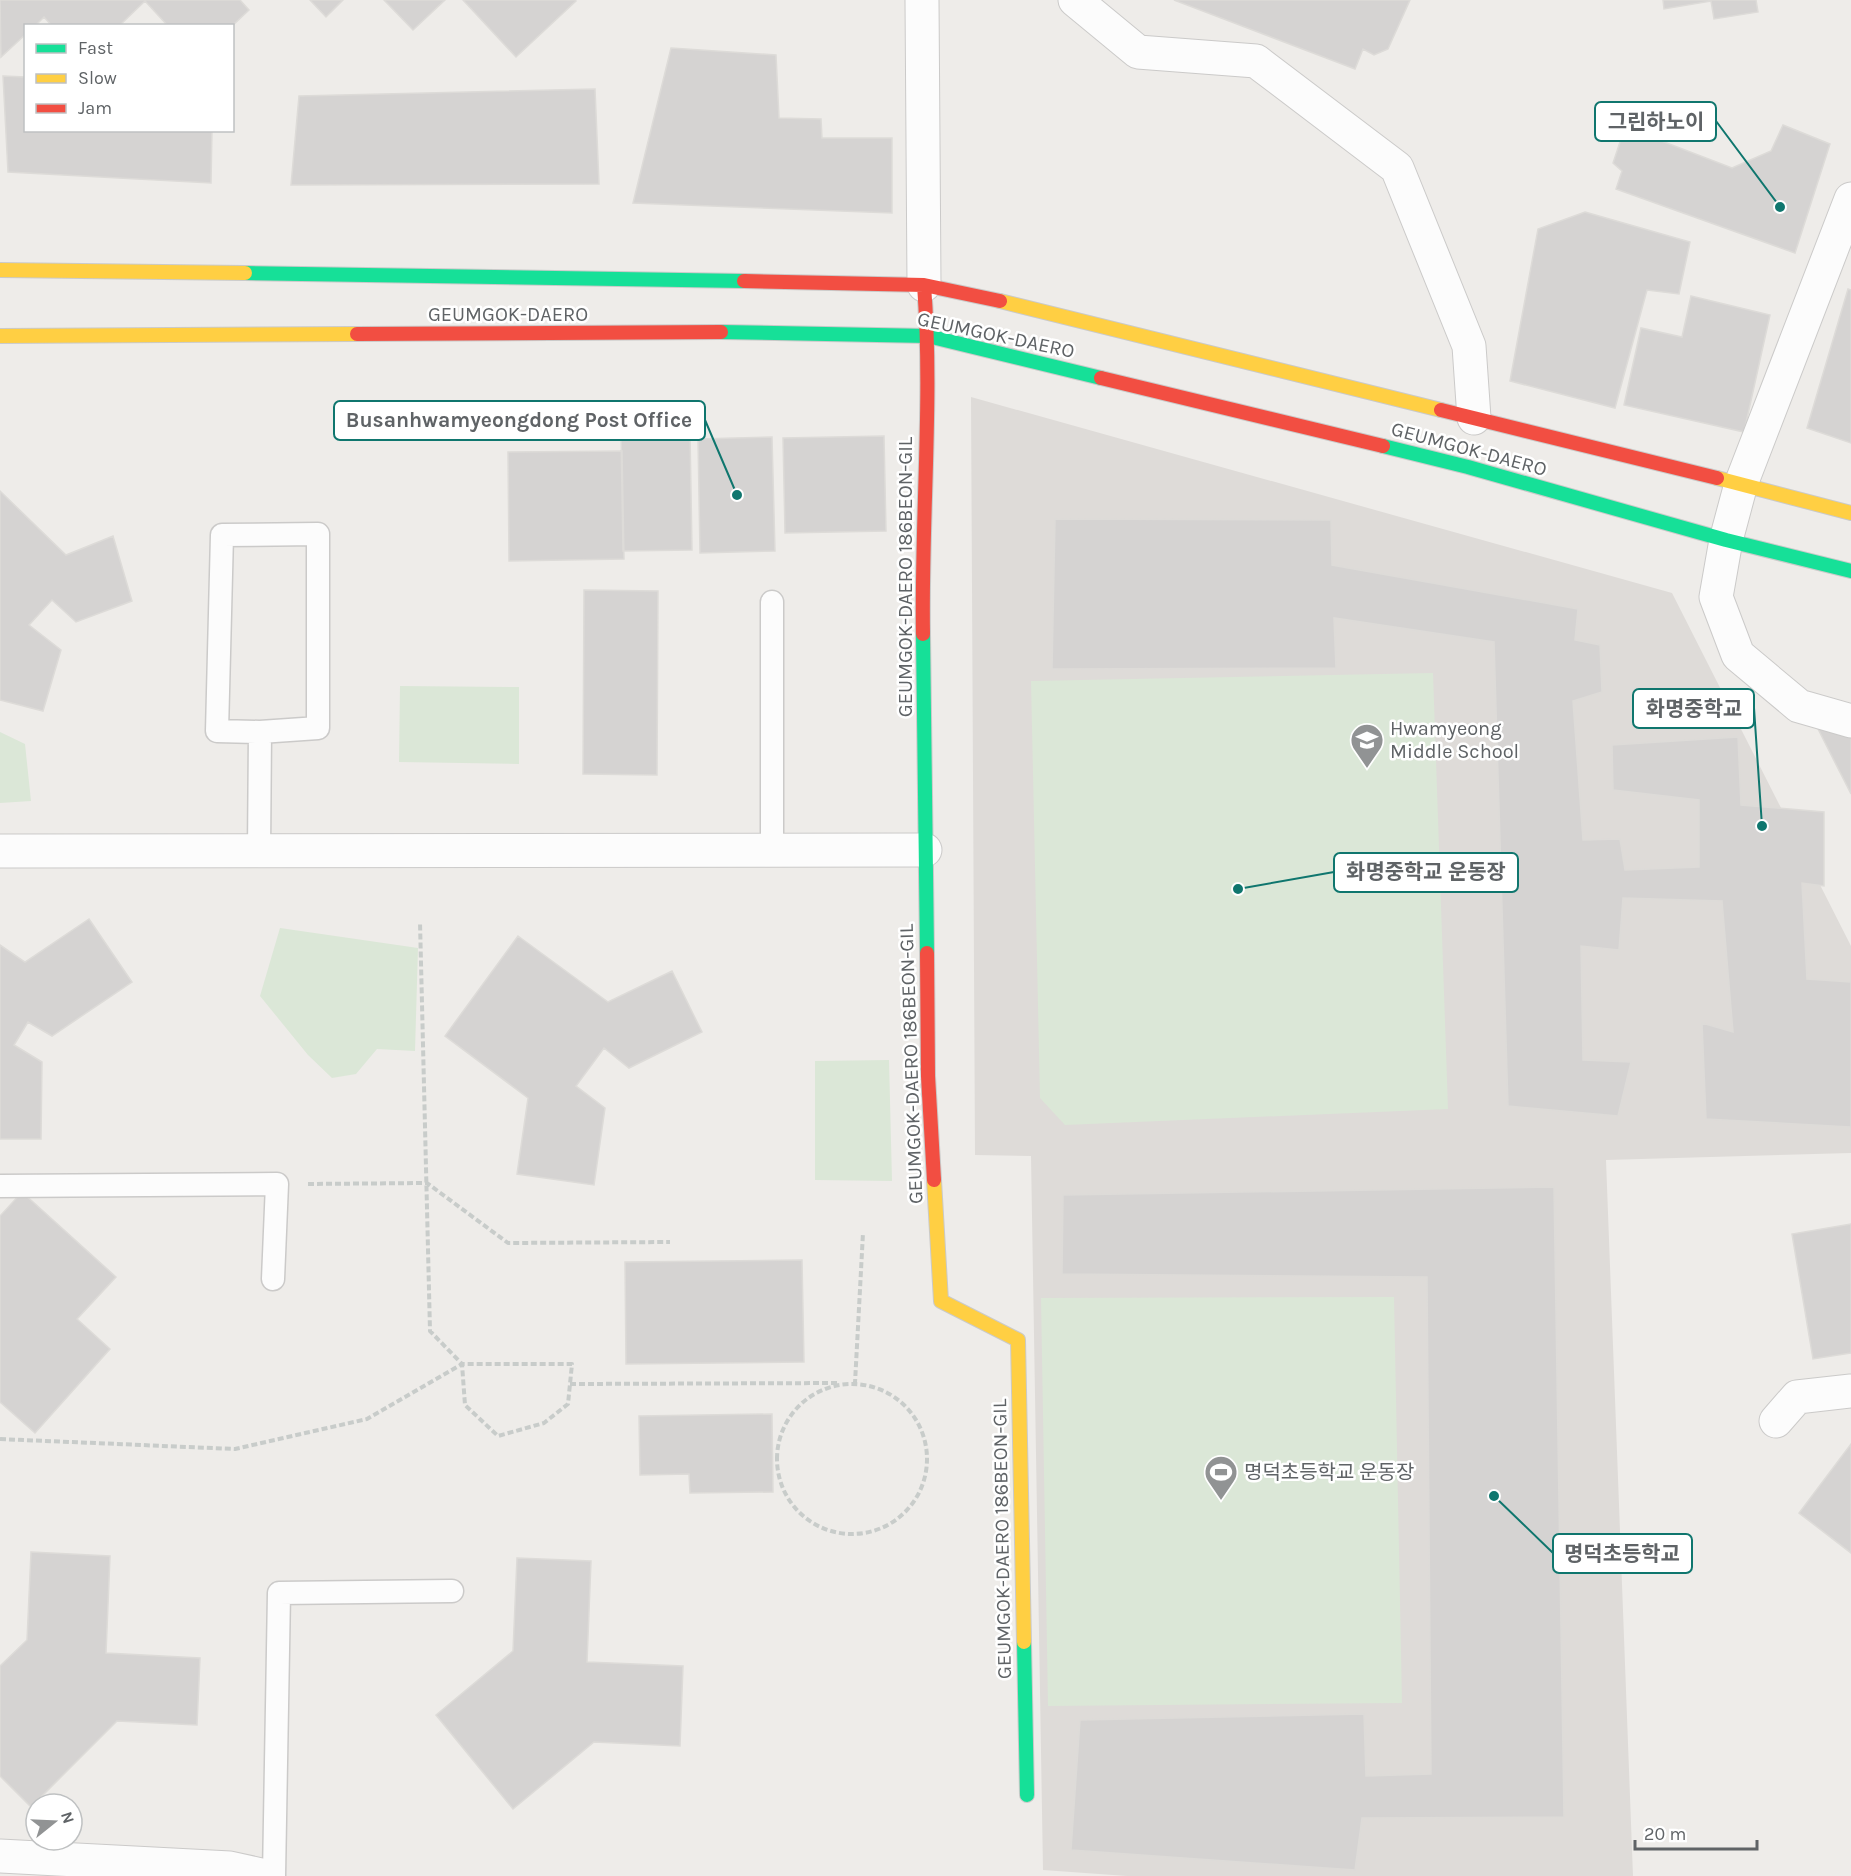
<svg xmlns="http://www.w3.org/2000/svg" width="1851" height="1876" viewBox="0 0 1851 1876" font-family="Karla,'Noto Sans KR',sans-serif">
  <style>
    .education { fill: #dedbd8 }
    .green { fill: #dbe7d7 }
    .building { fill: #d5d3d2; stroke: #dddbd8; stroke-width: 1.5 }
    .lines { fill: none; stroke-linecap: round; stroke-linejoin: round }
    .lane-casing { stroke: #cbcac9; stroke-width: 25 }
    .street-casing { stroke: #cbcac9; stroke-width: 35 }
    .fast-casing { stroke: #cacac9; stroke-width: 16 }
    .slow-casing { stroke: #cacac9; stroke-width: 16 }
    .jam-casing { stroke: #cacac9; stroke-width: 16 }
    .path { stroke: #c8ccca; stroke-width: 4; stroke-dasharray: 6 3; stroke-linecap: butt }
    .lane { stroke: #fcfcfc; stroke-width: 22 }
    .street { stroke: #fcfcfc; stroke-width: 33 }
    .fast { stroke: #16e098; stroke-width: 14 }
    .slow { stroke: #ffcf43; stroke-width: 14 }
    .jam { stroke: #f24e42; stroke-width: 14 }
    .labels { text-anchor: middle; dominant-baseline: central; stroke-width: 5; stroke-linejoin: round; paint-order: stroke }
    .street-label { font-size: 20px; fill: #5f6366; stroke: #fff }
    .poi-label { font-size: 20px; fill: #5f6366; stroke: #fff; text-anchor: start }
    .leader { fill: none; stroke: #0f766e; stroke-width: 2 }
    .callout-dot { fill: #0f766e; stroke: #fff; stroke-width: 2 }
    .callout { fill: #fff; stroke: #0f766e; stroke-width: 2 }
    .callout-label { font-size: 21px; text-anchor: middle; font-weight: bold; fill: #5f6366 }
  </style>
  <rect width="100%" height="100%" fill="#eeece9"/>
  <!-- education -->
  <path class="education" d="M971,397L1672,593L1851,946V1153L1606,1160L1633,1876H1127L1043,1870L1031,1156L975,1155Z"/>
  <!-- green -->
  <path class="green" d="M1433,673L1448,1109L1065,1125L1040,1098L1031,681Z
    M400,686L519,687V764L399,762Z
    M0,732L25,744L31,801L0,803Z
    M280,928L418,948L415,1051L377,1049L356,1074L332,1078L308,1055L260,996Z
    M889,1060L892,1181L815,1180V1061Z
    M1394,1297L1402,1703L1048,1706L1041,1298Z"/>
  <!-- building -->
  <path class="building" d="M0,0H240L249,10L232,26H168L145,1L119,26H52L44,17L35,26H26V34L1,57Z
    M310,0H343L326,17Z
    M384,0H445L413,30Z
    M463,0H575L576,1L516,57Z
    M1174,0H1410L1388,49L1374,55L1363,49L1355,69Z
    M1663,0H1756L1758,12L1714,19L1711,1L1664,9Z
    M671,48L776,55L779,118L821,119L822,138H892V213L633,203Z
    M3,76L26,77V130H212L211,183L8,172Z
    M595,89L599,184L291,185L299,96Z
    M1783,125L1830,144L1795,253L1616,189L1622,171L1613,163L1625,127L1732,168L1771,151Z
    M1585,212L1690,242L1679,294L1647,290L1615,408L1510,381L1538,229Z
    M1848,289L1851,290V443L1807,428Z
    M1691,296L1770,315L1744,432L1624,405L1641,328L1682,337Z
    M690,433L692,550L623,551L621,434Z
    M884,436L886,531L785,533L783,438Z
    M772,437L775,551L700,553L698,439Z
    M622,451L624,559L509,561L508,452Z
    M0,491L66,555L113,536L132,601L76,622L52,600L29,625L61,650L43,711L0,700Z
    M1055,519L1331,520L1332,565L1578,609L1575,640L1600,645L1602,692L1573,701L1583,840L1620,839L1625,870L1699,867V800L1613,790L1612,745L1738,737L1741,805L1824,812V886L1802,883L1807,979L1851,982V1127L1706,1119L1702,1023L1733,1032L1722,901L1623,898L1619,950L1581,946L1583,1060L1631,1062L1618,1116L1508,1106L1494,642L1334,618L1336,668L1052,669Z
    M584,590L658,591L657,775L583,774Z
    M1817,727L1851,736V794Z
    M89,919L132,982L52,1036L28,1022L14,1045L42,1062L41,1139H0V945L25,962Z
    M518,936L608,1002L672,971L702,1032L629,1068L604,1048L576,1086L605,1108L594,1185L517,1174L528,1098L445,1036Z
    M1554,1187L1564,1817L1362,1818L1355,1870L1071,1850L1080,1720L1364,1714L1366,1776L1431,1774L1427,1277L1062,1274L1063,1195Z
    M22,1192L116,1277L77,1319L110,1349L35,1433L0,1402V1216Z
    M1851,1224V1353L1813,1359L1792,1234Z
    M802,1260L804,1362L626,1364L625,1262Z
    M772,1414L773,1492L690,1493L689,1474L640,1475L639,1416Z
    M1851,1444V1553L1799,1513Z
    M31,1552L110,1556L106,1653L200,1658L197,1725L117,1721L31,1807L0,1776V1666L27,1640Z
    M517,1558L591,1561L587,1662L683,1666L680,1746L594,1742L513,1809L436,1715L513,1651Z"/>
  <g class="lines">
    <defs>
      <path id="lane" d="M772,602V850
        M259,851L260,732L318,728V534L222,535L217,731L260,732
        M0,1186L277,1184L273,1279
        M274,1876L279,1593L452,1591"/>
      <path id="street" d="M922,0L924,285
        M1075,0L1138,52L1256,61L1397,168L1469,346L1474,418
        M1851,199L1741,484L1726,540L1716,597L1738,655L1799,706L1851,721
        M0,851L925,850
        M1776,1421L1797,1397L1851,1391
        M0,1856L230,1868L266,1876"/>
      <path id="fast" d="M245,273L744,281
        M721,332L928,336L1101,378
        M1383,446L1468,467L1726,540L1851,571
        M923,634L927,953
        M1024,1642L1027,1795"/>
      <path id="slow" d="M0,270L245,273
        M1000,301L1441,410
        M0,336L357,334
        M1717,478L1851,513
        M934,1180L941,1301L1018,1340L1024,1642"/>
      <path id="jam" d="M744,281L924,285L1000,301
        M357,334L721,332
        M1101,378L1383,446
        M1441,410L1717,478
        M923,634C921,518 933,401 924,285
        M927,953L928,1076L934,1180"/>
    </defs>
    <!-- lane casing -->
    <use href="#lane" class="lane-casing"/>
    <!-- street casing -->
    <use href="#street" class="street-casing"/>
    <!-- fast casing -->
    <use href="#fast" class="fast-casing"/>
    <!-- slow casing -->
    <use href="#slow" class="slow-casing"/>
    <!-- jam casing -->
    <use href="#jam" class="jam-casing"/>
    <!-- path -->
    <path class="path" d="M308,1184L427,1183L508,1243L670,1242
      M853,1383H855L863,1233
      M777 1459a75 75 0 1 1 150 0a75 75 0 1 1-150 0Z
      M570,1384L840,1383
      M0,1439L235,1449L367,1419L462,1364H572L568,1404L544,1423L498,1436L465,1405L462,1364L430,1331L420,922"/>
    <!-- lane -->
    <use href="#lane" class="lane"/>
    <!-- street -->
    <use href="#street" class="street"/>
    <!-- fast -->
    <use href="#fast" class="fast"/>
    <!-- slow -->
    <use href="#slow" class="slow"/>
    <!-- jam -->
    <use href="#jam" class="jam"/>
  </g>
  <!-- icons -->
  <defs>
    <symbol id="school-pin" viewBox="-11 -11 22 30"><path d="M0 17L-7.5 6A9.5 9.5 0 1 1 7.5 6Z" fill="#919394" stroke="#fff"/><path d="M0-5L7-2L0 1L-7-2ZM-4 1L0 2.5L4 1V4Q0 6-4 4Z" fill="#fff"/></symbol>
    <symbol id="stadium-pin" viewBox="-11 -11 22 30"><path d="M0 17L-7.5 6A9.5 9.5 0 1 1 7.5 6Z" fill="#919394" stroke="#fff"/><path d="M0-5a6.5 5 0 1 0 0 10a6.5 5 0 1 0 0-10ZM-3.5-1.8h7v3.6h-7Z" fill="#fff"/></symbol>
  </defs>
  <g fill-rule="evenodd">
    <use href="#school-pin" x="1348" y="721" width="38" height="52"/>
    <use href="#stadium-pin" x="1202" y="1453" width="38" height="52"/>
  </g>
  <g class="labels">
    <!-- street labels -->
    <g class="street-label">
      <text x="508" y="314">GEUMGOK-DAERO</text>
      <text transform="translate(996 335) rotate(12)">GEUMGOK-DAERO</text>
      <text transform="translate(1469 449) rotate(15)">GEUMGOK-DAERO</text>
      <text transform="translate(905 577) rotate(-90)">GEUMGOK-DAERO 186BEON-GIL</text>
      <text transform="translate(911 1064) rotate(-92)">GEUMGOK-DAERO 186BEON-GIL</text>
      <text transform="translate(1002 1539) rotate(-91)">GEUMGOK-DAERO 186BEON-GIL</text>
    </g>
    <!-- poi labels -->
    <g class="poi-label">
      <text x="1390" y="728">Hwamyeong<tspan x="1390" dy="23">Middle School</tspan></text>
      <text x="1244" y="1472">명덕초등학교 운동장</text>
    </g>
  </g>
  <!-- callouts -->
  <path class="leader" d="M1780 207L1716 121M737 495L705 420M1762 826L1754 708M1238 889L1334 872M1494 1496L1553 1553"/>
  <g class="callout-dot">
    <circle cx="1780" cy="207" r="6"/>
    <circle cx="737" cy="495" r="6"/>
    <circle cx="1762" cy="826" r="6"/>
    <circle cx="1238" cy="889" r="6"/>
    <circle cx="1494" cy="1496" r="6"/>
  </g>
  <g class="callout">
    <rect x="1595" y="102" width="121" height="39" rx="6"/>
    <rect x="334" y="401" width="371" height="39" rx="6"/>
    <rect x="1633" y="689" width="121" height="39" rx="6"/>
    <rect x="1334" y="853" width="184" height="39" rx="6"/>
    <rect x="1553" y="1534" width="139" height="39" rx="6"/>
  </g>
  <g class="callout-label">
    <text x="1656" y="129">그린하노이</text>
    <text x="519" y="427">Busanhwamyeongdong Post Office</text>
    <text x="1694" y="716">화명중학교</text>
    <text x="1426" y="879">화명중학교 운동장</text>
    <text x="1622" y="1561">명덕초등학교</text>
  </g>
  <!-- legend -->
  <rect x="24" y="24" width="210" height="108" fill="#ffffff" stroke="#bfc1c2" stroke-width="1.5"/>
  <rect x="36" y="44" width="30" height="9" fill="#16e098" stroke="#bfc1c2" stroke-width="1.5"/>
  <text x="78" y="54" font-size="18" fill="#5f6366">Fast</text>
  <rect x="36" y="74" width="30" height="9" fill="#ffcf43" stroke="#bfc1c2" stroke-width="1.5"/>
  <text x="78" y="84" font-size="18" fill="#5f6366">Slow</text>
  <rect x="36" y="104" width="30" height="9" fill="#f24e42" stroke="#bfc1c2" stroke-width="1.5"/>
  <text x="78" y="114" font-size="18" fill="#5f6366">Jam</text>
  <!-- north arrow -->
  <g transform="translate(54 1822) rotate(72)"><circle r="28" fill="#ffffff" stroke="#bfc1c2" stroke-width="1.5"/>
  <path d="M0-4.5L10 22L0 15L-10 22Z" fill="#919394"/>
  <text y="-9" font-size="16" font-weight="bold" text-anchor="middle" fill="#5f6366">N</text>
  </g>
  <!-- scale -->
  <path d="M1635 1840v9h122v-9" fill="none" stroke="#5f6366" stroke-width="3"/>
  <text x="1644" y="1840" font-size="18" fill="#5f6366" stroke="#ffffff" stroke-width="4.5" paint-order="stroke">20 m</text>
</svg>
